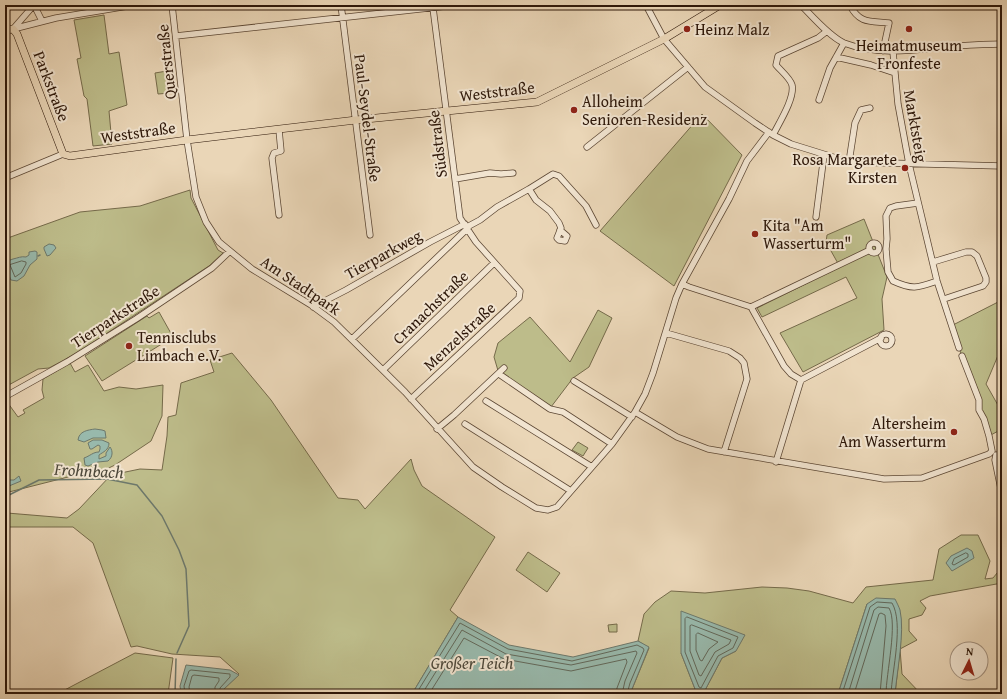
<svg xmlns="http://www.w3.org/2000/svg" width="1007" height="699" viewBox="0 0 1007 699" font-family="'Gentium Book Plus',serif">
  <style>
    .green { fill: #bdbc8a; stroke: #756a4a }
    .water { fill: #98b9ac; stroke: #6d786b }
    .lines { fill: none; stroke-linecap: round; stroke-linejoin: round }
    .shore { stroke: #62685a; stroke-width: 1 }
    .stream { stroke: #6d786b; stroke-width: 1.5 }
    .minor-casing { stroke: #5c4734; stroke-width: 7 }
    .major-casing { stroke: #2d1709; stroke-width: 8 }
    .minor { stroke: #f1e4d0; stroke-width: 5.5 }
    .major { stroke: #ead6b7; stroke-width: 7 }
    .poi-dot { fill: #8f2418; stroke: #f1e4d0; stroke-width: 1.5 }
    .labels { text-anchor: middle; dominant-baseline: central; stroke-width: 4; stroke-linejoin: round; paint-order: stroke }
    .poi-label { font-size: 16px; fill: #2d1709; stroke: #f1e4d0; text-anchor: start }
    .street-label { font-size: 16px; fill: #2d1709; stroke: #f1e4d0 }
    .water-label { font-size: 17px; font-style: italic; fill: #4d483a; stroke: #f1e4d0 }
  </style>
  <rect width="100%" height="100%" fill="#ead6b7"/>
  <filter id="stains"><feTurbulence type="fractalNoise" baseFrequency=".005" numOctaves="4"/><feColorMatrix values="0 0 0 0 .2 0 0 0 0 .09 0 0 0 0 .02 0 0 0 .5 -.17"/></filter>
  <radialGradient id="worn" r=".72"><stop offset=".6" stop-color="#630" stop-opacity="0"/><stop offset="1" stop-color="#630" stop-opacity=".3"/></radialGradient>
  <!-- green -->
  <path class="green" d="M104,15L109,54L119,52L127,105L109,111L112,144L93,146L87,99L84,96L77,59L81,58L74,20Z
    M167,71L170,93L158,94L155,73Z
    M702,114L742,155L674,286L600,231Z
    M190,190L191,198L218,250L223,253L209,266L77,353L49,368L38,369L5,387V239L80,212L140,206Z
    M864,219L887,277L882,299L884,330L803,372L780,333L857,298L846,277L762,317L757,308L840,267L826,242L827,235Z
    M1002,300V346L986,384L999,407L1002,406V429L989,436L978,400L951,326Z
    M598,310L612,318L589,367L573,378L551,407L499,374L494,357L498,343L530,317L570,362Z
    M159,312L173,337L102,381L85,356L147,316L149,318Z
    M232,353L271,400L338,498L358,500L365,509L411,459L414,470L422,486L495,537L450,610L458,617L412,694H224L223,690L239,674L220,657L172,654L137,646L131,647L93,543L73,527H5V510L7,513L67,518L79,509L111,475L140,469L162,470L167,436L168,417L176,415L181,383L214,372L210,360Z
    M70,363L75,372L88,365L104,391L119,387L136,389L163,385L162,416L151,441L115,465L94,475L72,476L5,493V399L18,417L25,413L23,410L44,398L42,390L43,379Z
    M578,442L588,448L583,456L572,450Z
    M961,535H978L990,561L985,579L993,578L1002,567V583L930,596L920,601L926,608L922,615L909,619V631L917,640L900,649L902,674L921,694H895L900,649L867,604L838,694H703L722,658L736,651L681,653L697,694H630L649,648L638,641L644,614L655,602L671,591L705,593L762,587L787,588L809,591L853,603L866,587L933,580L939,549Z
    M528,552L560,573L547,592L516,570Z
    M617,624V632H609L608,625Z
    M135,653L173,658L168,694H57Z"/>
  <!-- water -->
  <path class="water" d="M49,244L54,245L56,248L50,255L47,256L44,249V247Z
    M35,251L37,252V259L30,265L24,276L17,281L11,280C7,272 2,262 13,259C18,258 21,256 26,257L29,255V252Z
    M95,429L102,430L105,431L106,438H93L84,442L78,440C79,431 88,430 95,429Z
    M93,440H102L109,443C109,450 103,452 99,455V459L106,456V453L110,447C113,451 113,457 108,461L98,462L88,466L85,465L84,458C90,456 93,452 99,452L100,449V446L98,445L92,449H90L88,443Z
    M19,476L21,481L9,486L6,485L5,481L6,480H14Z
    M967,548L972,551L974,558L952,571L946,563L951,556Z
    M876,598L895,599C897,603 899,607 900,610C905,632 897,671 895,694H838L867,604Z
    M681,611L745,635L736,651L722,658L703,694H697L681,653Z
    M458,617L509,645L573,657L638,641L649,647L630,694H412Z
    M186,665L230,670L239,675L223,690L224,694H181L180,686Z"/>
  <g class="lines">
    <!-- shore -->
    <path class="shore" d="M22,261L26,262V264L21,273L15,277L10,265Z
      M966,553L968,554V557L954,565L952,564L954,559Z
      M687,617L738,637L733,648L718,656L701,688L699,687L685,652V619Z
      M692,625L731,640L729,644L715,652L701,676L699,675L690,651V626Z
      M698,633L718,642L709,649L702,661L700,660L696,650V635Z
      M185,694L184,686L189,671L191,670L230,674V677L220,688V694
      M190,694L189,687L192,676L194,675L219,678V681L215,687V694
      M416,694L460,623L508,649L572,661L637,645L643,648L644,650L630,683L627,694
      M422,694L462,630L506,654L571,665L636,651L637,653L625,681L622,694
      M429,694L464,638L504,659L571,671L626,659L627,662L617,688L616,694
      M842,694L870,607L877,602L892,603C904,623 892,671 891,694
      M848,694L874,610L878,607L889,608C898,623 886,674 886,694
      M854,694L879,614L881,613L885,615L886,626L880,694"/>
    <!-- stream -->
    <path class="stream" d="M38,256L40,255
      M5,497L39,480L107,479L137,485L162,516L179,550L186,569L189,626L177,653
      M175,694L176,659"/>
    <defs>
      <path id="minor" d="M34,5L42,21
        M172,5L187,140L196,197L206,222L219,242L252,269L311,305L334,322L405,392L473,467L502,487L536,508L548,510L557,507L612,444L635,412L645,394L653,373L676,298L682,284L729,199L747,161L769,132
        M341,5L370,235
        M646,5L664,39L705,87L755,123L773,135L791,144L849,162L1002,166
        M801,5C812,16 830,37 844,43C881,57 919,49 956,46C971,45 987,44 1002,44
        M850,5C859,24 871,21 889,23L883,51
        M13,29L56,18L134,5
        M13,29L34,5
        M176,36L456,5
        M893,52L898,104L909,164L937,281L959,348
        M836,57L871,65L895,73
        M819,100L830,68L844,43
        M773,135C779,123 795,98 792,85C790,78 781,71 776,65L778,56L818,38L827,31
        M587,147L688,67
        M849,162L855,123L861,110L870,108
        M5,178L63,154
        M455,179L490,173L501,174L513,173
        M529,189L553,174L559,176L586,206L596,225
        M918,203L896,206L890,208L886,216L887,239L886,249L888,272L893,281C913,290 917,288 937,281
        M279,215L272,158L274,153L281,151L279,130
        M816,217L824,155
        M467,227L480,220L497,207L529,189L536,200L550,211L559,223L561,228L557,238L559,240L565,241L567,236L560,230
        M869 248a5 5 0 1 1 10 0a5 5 0 1 1-10 0Z
        M933,262L966,252H972L977,256L986,278V282L983,286L944,299
        M682,284L689,287L751,307L784,366L791,374L801,380
        M313,307L346,290L430,242L465,224
        M751,307L870,250
        M666,333L729,351L740,358L744,363L747,379L724,452
        M880 340a6 6 0 1 1 12 0a6 6 0 1 1-12 0Z
        M352,339L468,228
        M383,370L494,263
        M499,374L550,409L563,412L612,444
        M574,381L632,417
        M8,395L67,362L136,319L212,268L230,251
        M411,399L519,298L520,291L476,242L460,218L433,8
        M486,401L592,467
        M635,412L677,437L708,449L884,479L922,478L989,454L992,451L989,436L984,419L979,410V400L962,356
        M465,424L571,491
        M437,429L454,415L504,368
        M1002,455H996L995,460L1002,494
        M776,462L801,380L881,338"/>
      <path id="major" d="M5,30L13,29L17,34L63,154L70,156L187,140L356,120L537,102L664,39L720,5"/>
    </defs>
    <!-- minor casing -->
    <use href="#minor" class="minor-casing"/>
    <!-- major casing -->
    <use href="#major" class="major-casing"/>
    <!-- minor -->
    <use href="#minor" class="minor"/>
    <!-- major -->
    <use href="#major" class="major"/>
  </g>
  <!-- markers -->
  <g class="poi-dot">
    <circle cx="687" cy="29" r="4"/>
    <circle cx="909" cy="29" r="4"/>
    <circle cx="574" cy="110" r="4"/>
    <circle cx="905" cy="168" r="4"/>
    <circle cx="755" cy="234" r="4"/>
    <circle cx="129" cy="346" r="4"/>
    <circle cx="954" cy="432" r="4"/>
  </g>
  <g class="labels">
    <!-- poi labels -->
    <g class="poi-label">
      <text x="695" y="29">Heinz Malz</text>
      <text x="909" y="45" text-anchor="middle">Heimatmuseum<tspan x="909" dy="18">Fronfeste</tspan></text>
      <text x="582" y="101">Alloheim<tspan x="582" dy="18">Senioren-Residenz</tspan></text>
      <text x="897" y="159" text-anchor="end">Rosa Margarete<tspan x="897" dy="18">Kirsten</tspan></text>
      <text x="763" y="225">Kita "Am<tspan x="763" dy="18">Wasserturm"</tspan></text>
      <text x="137" y="337">Tennisclubs<tspan x="137" dy="18">Limbach e.V.</tspan></text>
      <text x="946" y="423" text-anchor="end">Altersheim<tspan x="946" dy="18">Am Wasserturm</tspan></text>
    </g>
    <!-- street labels -->
    <g class="street-label">
      <text transform="translate(166 62) rotate(-96)">Querstraße</text>
      <text transform="translate(52 86) rotate(69)">Parkstraße</text>
      <text transform="translate(497 91) rotate(-7)">Weststraße</text>
      <text transform="translate(368 118) rotate(83)">Paul-Seydel-Straße</text>
      <text transform="translate(916 126) rotate(80)">Marktsteig</text>
      <text transform="translate(138 132) rotate(-8)">Weststraße</text>
      <text transform="translate(437 144) rotate(-97)">Südstraße</text>
      <text transform="translate(383 254) rotate(-29)">Tierparkweg</text>
      <text transform="translate(301 285) rotate(34)">Am Stadtpark</text>
      <text transform="translate(430 307) rotate(-44)">Cranachstraße</text>
      <text transform="translate(115 316) rotate(-33)">Tierparkstraße</text>
      <text transform="translate(459 336) rotate(-43)">Menzelstraße</text>
    </g>
    <!-- water labels -->
    <g class="water-label">
      <text transform="translate(89 470) rotate(3)">Frohnbach</text>
      <text x="472" y="662">Großer Teich</text>
    </g>
  </g>
  <!-- margin -->
  <rect width="1007" height="699" fill="none" stroke="#ead6b7" stroke-width="20"/>
  <rect x="6" y="6" width="995" height="687" fill="none" stroke="#2d1709" stroke-width="2"/>
  <rect x="10" y="10" width="987" height="679" fill="none" stroke="#2d1709"/>
  <!-- north arrow -->
  <g transform="translate(969 661) rotate(5)"><circle r="19" fill="#f1e4d0" stroke="#a39280"/>
  <path d="M0-3L7 15L0 10L-7 15Z" fill="#8f2418"/>
  <text y="-6" font-size="11" font-weight="bold" text-anchor="middle" fill="#2d1709">N</text>
  </g>
  <rect width="100%" height="100%" filter="url(#stains)"/>
  <rect width="100%" height="100%" fill="url(#worn)"/>
</svg>
